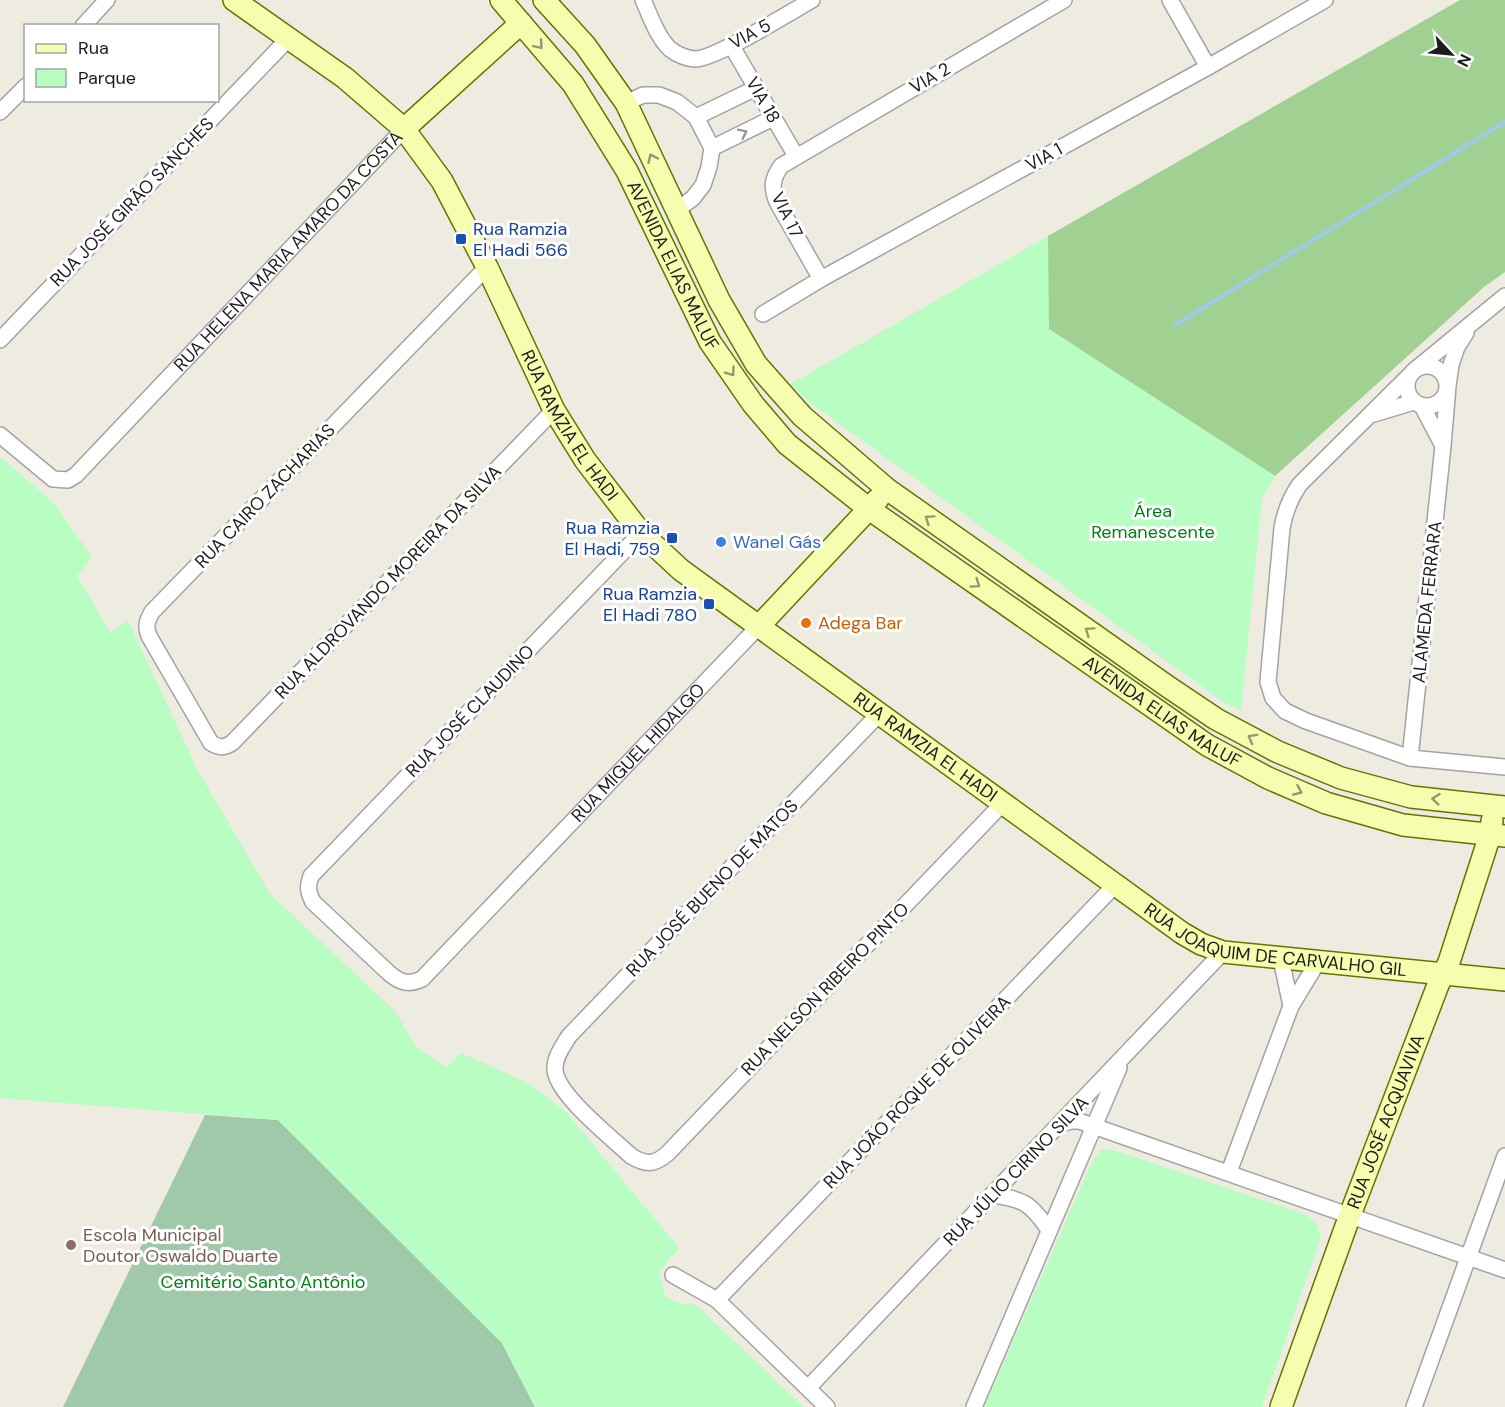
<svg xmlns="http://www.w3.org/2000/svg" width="1505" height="1407" viewBox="0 0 1505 1407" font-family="'DM Sans',sans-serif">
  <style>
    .forest { fill: #a0d192 }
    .cemetery { fill: #a0c9a9 }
    .park { fill: #b8fdc2 }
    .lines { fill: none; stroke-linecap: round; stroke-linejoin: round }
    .stream { stroke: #9dcce0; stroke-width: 4.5 }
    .street-casing { stroke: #a3a3a3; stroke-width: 18 }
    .secondary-casing { stroke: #617600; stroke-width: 24 }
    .street { stroke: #fff; stroke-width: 15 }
    .secondary { stroke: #f5feaf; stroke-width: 21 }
    .oneway { stroke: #93986d }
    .oneway2 { stroke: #999 }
    .transit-dot { fill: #1a4fb4; stroke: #fff; stroke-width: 2 }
    .shop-dot { fill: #3f7fe0; stroke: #fff; stroke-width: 2 }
    .food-dot { fill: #e8710a; stroke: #fff; stroke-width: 2 }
    .education-dot { fill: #8d6e63; stroke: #fff; stroke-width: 2 }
    .labels { text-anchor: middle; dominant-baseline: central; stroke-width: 6; stroke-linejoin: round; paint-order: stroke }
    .street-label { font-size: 18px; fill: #1c1c1c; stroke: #fff }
    .transit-label { font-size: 18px; fill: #164399; stroke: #fff; text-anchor: end }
    .park-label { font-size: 18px; fill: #038116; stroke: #fff }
    .shop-label { font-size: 18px; fill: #366cbe; stroke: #fff; text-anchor: start }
    .food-label { font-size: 18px; fill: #c56008; stroke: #fff; text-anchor: start }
    .education-label { font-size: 18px; fill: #785e54; stroke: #fff; text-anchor: start }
  </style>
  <rect width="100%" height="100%" fill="#eeebe0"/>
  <!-- forest -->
  <path class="forest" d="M1460,0H1505V272L1484,287L1275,476L1048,329V236Z"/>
  <!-- cemetery -->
  <path class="cemetery" d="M205,1115L278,1120L502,1343L535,1407H63Z"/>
  <!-- park -->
  <path class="park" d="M1048,236L1049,329L1275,476L1262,499L1241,710L1226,704L812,404L791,384Z
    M0,457L53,502L92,557L77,576L110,632L128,620L197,769L270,894L395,1011L417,1048L446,1067L461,1053L530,1084L566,1112L679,1248L659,1271L665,1296L680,1303L696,1305L804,1407H535L502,1343L278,1120L0,1098Z
    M1104,1149L1113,1150L1307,1215L1317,1224L1321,1237L1262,1407H984L1092,1162L1099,1152Z"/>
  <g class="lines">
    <!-- stream -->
    <path class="stream" d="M1175,325L1505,122"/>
    <defs>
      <g id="street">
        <path d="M643,0C650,15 657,37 670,49C676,54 687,59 696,59C717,58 789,13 812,0"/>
        <path d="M1170,0L1208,67"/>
        <path d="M83,26L107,0"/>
        <path d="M731,45L796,156"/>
        <path d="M626,103L643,95H659L677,102L696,117L712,148L709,167L703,185L693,198L677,210"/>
        <path d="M0,112L26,86"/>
        <path d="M696,117L756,88"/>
        <path d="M712,148L773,118"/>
        <path d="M487,267L152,612C147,621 145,626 149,636L211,743C220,748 224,748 232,743L554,410"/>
        <path d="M821,279L777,202C771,187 772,179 781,166L1064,0"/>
        <path d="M1505,296L1416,369L1300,484C1290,498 1285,511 1282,528L1268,682L1273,698L1285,711L1306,721L1410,758L1505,767"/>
        <path d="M763,314L821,279L1208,67L1325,0"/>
        <path d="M0,340L289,38"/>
        <circle cx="1427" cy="386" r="20"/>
        <path d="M1422,406L1442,444"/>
        <path d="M1374,414L1414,402"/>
        <path id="s1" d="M0,435L53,479L68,480L76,475L404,129"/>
        <path id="s2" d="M641,533L311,876C307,887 308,892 313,902L390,974C401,983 409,985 422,979L758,627"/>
        <path d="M879,714L569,1036C563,1046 554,1058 555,1070C557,1095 612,1138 631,1156C646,1165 654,1165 667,1154L1003,803"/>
        <path d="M1410,758L1443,446L1448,386L1451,365L1457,347L1466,333"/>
        <path d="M1281,959L1291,1006L1317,963"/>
        <path d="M1061,1124L1071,1121H1079L1505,1270"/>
        <path d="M1229,1172L1291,1006"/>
        <path d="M993,1195C1024,1199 1031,1204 1049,1230"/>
        <path d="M673,1275L717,1300L827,1407"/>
        <path d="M717,1300L1116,884"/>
        <path d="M808,1388L1223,952"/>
        <path d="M974,1407L1119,1068"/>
        <path d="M1414,1407L1505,1156"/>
      </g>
      <g id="secondary">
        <path id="s3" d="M234,0L345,78L404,129L442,181L487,267L554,410L585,460L641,533L681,570L1182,933L1201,944L1223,952L1505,980"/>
        <path id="s4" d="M501,0L573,84L627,171L710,342L753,404L787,444L869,509L1207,745L1268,778L1326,803L1403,825L1505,836"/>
        <path d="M544,0L585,45L626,103L719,300L756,364L802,416L887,489L1167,686L1216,719L1278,752L1341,778L1411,797L1505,807"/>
        <path d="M404,129L521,23"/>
        <path d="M758,627L878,499"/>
        <path id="s5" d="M1281,1407L1350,1215L1438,985L1449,962L1490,835L1492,821"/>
      </g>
    </defs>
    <!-- street casing -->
    <use href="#street" class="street-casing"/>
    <!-- secondary casing -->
    <use href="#secondary" class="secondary-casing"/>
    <!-- street -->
    <use href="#street" class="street"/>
    <!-- secondary -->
    <use href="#secondary" class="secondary"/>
  </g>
  <!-- one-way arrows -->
  <defs><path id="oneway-chevron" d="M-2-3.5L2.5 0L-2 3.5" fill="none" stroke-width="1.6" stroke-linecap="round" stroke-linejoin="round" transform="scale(1.5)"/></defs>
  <g class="oneway">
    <use href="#oneway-chevron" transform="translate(539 45) rotate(49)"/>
    <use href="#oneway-chevron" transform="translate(652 158) rotate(-115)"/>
    <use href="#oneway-chevron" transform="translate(731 372) rotate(55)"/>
    <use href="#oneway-chevron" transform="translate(929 519) rotate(-145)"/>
    <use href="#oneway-chevron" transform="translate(976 584) rotate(35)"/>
    <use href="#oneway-chevron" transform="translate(1089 631) rotate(-145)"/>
    <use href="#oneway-chevron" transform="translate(1252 738) rotate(-151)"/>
    <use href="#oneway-chevron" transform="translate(1298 791) rotate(23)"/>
    <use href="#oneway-chevron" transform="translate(1436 799) rotate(-174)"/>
  </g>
  <use class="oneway2" href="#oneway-chevron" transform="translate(743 133) rotate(-26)"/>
  <!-- markers -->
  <g class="transit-dot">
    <rect x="455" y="233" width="12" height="12" rx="3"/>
    <rect x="666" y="532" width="12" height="12" rx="3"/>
    <rect x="703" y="598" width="12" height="12" rx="3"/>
  </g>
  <circle class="shop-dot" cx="721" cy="542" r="6"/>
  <circle class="food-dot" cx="806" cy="623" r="6"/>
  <circle class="education-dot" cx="71" cy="1245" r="6"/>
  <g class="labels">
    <!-- street labels -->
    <g class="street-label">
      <text transform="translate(750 34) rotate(-28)">VIA 5</text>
      <text transform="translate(930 78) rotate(-30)">VIA 2</text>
      <text transform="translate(763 100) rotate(60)">VIA 18</text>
      <text transform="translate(1044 157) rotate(-29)">VIA 1</text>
      <text transform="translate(132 202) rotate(-46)">RUA JOSÉ GIRÃO SANCHES</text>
      <text transform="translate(787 215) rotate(64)">VIA 17</text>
      <text stroke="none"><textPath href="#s1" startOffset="402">RUA HELENA MARIA AMARO DA COSTA</textPath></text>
      <text stroke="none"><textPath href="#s4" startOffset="318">AVENIDA ELIAS MALUF</textPath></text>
      <text stroke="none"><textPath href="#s3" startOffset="554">RUA RAMZIA EL HADI</textPath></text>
      <text transform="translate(265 496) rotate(-46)">RUA CAIRO ZACHARIAS</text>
      <text transform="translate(388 582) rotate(-46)">RUA ALDROVANDO MOREIRA DA SILVA</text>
      <text transform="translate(1427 602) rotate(-84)">ALAMEDA FERRARA</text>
      <text stroke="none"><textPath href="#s4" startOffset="992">AVENIDA ELIAS MALUF</textPath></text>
      <text transform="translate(470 711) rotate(-46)">RUA JOSÉ CLAUDINO</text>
      <text stroke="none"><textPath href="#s3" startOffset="1040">RUA RAMZIA EL HADI</textPath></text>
      <text stroke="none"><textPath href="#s2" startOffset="956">RUA MIGUEL HIDALGO</textPath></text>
      <text transform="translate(712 888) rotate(-46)">RUA JOSÉ BUENO DE MATOS</text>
      <text stroke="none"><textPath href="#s3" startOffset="1450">RUA JOAQUIM DE CARVALHO GIL</textPath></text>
      <text transform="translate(825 989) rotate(-46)">RUA NELSON RIBEIRO PINTO</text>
      <text transform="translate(917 1092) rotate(-46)">RUA JOÃO ROQUE DE OLIVEIRA</text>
      <text stroke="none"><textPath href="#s5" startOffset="304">RUA JOSÉ ACQUAVIVA</textPath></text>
      <text transform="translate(1016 1171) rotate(-46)">RUA JÚLIO CIRINO SILVA</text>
    </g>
    <!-- transit labels -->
    <g class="transit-label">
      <text x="473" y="229" text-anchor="start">Rua Ramzia<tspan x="473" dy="21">El Hadi 566</tspan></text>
      <text x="660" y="528">Rua Ramzia<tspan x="660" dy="21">El Hadi, 759</tspan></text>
      <text x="697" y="594">Rua Ramzia<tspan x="697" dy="21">El Hadi 780</tspan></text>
    </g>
    <!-- park labels -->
    <g class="park-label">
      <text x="1153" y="511">Área<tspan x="1153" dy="21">Remanescente</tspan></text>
      <text x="263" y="1282">Cemitério Santo Antônio</text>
    </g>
    <!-- shop labels -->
    <g class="shop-label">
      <text x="733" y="542">Wanel Gás</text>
    </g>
    <!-- food labels -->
    <g class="food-label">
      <text x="818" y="623">Adega Bar</text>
    </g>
    <!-- education labels -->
    <g class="education-label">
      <text x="83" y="1235">Escola Municipal<tspan x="83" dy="21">Doutor Oswaldo Duarte</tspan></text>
    </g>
  </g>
  <!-- legend -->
  <rect x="24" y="24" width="195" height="78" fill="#ffffff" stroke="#a4a4a4" stroke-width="1.5"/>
  <rect x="36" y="44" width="30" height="9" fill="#f5feaf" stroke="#a4a4a4" stroke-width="1.5"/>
  <text x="78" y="54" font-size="18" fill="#1c1c1c">Rua</text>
  <rect x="36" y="69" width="30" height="18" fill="#b8fdc2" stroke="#a4a4a4" stroke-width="1.5"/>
  <text x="78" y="84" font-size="18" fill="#1c1c1c">Parque</text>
  <!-- north arrow -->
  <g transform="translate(1451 54) rotate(116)" stroke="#ffffff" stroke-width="4.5" paint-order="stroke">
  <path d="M0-4.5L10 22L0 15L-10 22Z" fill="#1c1c1c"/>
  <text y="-9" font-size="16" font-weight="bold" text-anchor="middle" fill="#1c1c1c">N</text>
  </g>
</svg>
